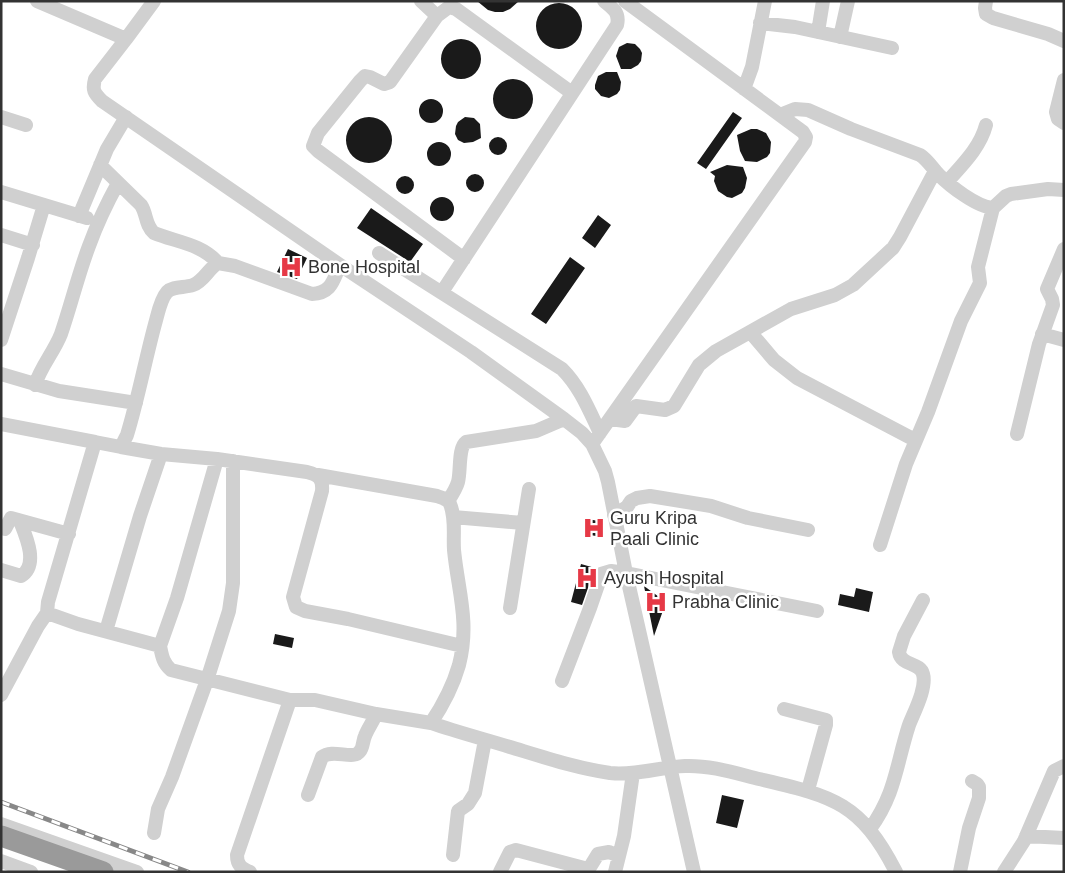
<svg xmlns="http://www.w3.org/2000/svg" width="1065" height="873" viewBox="0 0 1065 873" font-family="Helvetica,sans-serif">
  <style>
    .building { fill: #1a1a1a }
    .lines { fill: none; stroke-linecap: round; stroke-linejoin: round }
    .minor { stroke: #d0d0d0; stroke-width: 14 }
    .highway { stroke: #9a9a9a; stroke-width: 21 }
    .rail-casing { stroke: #888; stroke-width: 5 }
    .rail { stroke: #fff; stroke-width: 3; stroke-dasharray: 9; stroke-linecap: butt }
    .labels { text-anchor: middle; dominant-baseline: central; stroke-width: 5; stroke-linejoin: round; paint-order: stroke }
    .poi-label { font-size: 18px; fill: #333; stroke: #fff; text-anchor: start }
  </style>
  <rect width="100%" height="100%" fill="#fff"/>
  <!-- building -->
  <path class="building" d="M477,1H519L510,9L503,12H495L488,10Z
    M536 26a23 23 0 1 1 46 0a23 23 0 1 1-46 0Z
    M441 59a20 20 0 1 1 40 0a20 20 0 1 1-40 0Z
    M627,43L635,44L640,49L642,53L641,61L638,65L631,69H621L616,56L619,47Z
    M606,72H617L621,82L620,90L617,94L609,98L601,96L595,89V85L598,76Z
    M493 99a20 20 0 1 1 40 0a20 20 0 1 1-40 0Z
    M419 111a12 12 0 1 1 24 0a12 12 0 1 1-24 0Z
    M733,112L742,118L706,169L697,163Z
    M465,117L474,118L480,124L481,138L473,142L464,143L458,140L455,134L456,126L458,122Z
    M346 140a23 23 0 1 1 46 0a23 23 0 1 1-46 0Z
    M751,129H757L766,133L771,142L770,153L767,157L757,162L745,161L740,151L737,135Z
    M489 146a9 9 0 1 1 18 0a9 9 0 1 1-18 0Z
    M427 154a12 12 0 1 1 24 0a12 12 0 1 1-24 0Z
    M727,165L743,167L747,178L745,188L742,193L732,198L727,197L718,191L714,181L715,176L710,172Z
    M466 183a9 9 0 1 1 18 0a9 9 0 1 1-18 0Z
    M396 185a9 9 0 1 1 18 0a9 9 0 1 1-18 0Z
    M430 209a12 12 0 1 1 24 0a12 12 0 1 1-24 0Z
    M371,208L423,244L410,262L357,228Z
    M598,215L611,225L595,248L582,238Z
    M288,249L307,258L297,279L277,272Z
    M570,257L585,268L546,324L531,314Z
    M587,519L605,522L602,537L584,534Z
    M581,564L595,568L582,605L571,602Z
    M644,586L666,602L654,636Z
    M856,588L873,592L869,612L838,605L840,594L854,597Z
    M275,634L294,638L292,648L273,644Z
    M722,795L744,800L737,828L716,823Z"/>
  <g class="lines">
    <!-- minor -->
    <path class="minor" d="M37,1L126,39L95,79C92,90 94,93 102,101L340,265L471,352L564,419L582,433L592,444L605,471L608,482L626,573L694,872
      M421,1L437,16L390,82L384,84L370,77L365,76L360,81L318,133L313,146L318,151L464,259
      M986,1L985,8L986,14L993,18L1048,34L1064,41
      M437,16L449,7L456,9L572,93
      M760,23L795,27L892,48
      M818,32L823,1
      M840,37L848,1
      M126,39L154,1
      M1064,80L1056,112L1058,119L1064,123
      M744,89L752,67L765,1
      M780,115L795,109L808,110L851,129L920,155C928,160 932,168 939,175C950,186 977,207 993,208L1006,196L1011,194L1048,189L1064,190
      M1,117L26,125
      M100,165L141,205C147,214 145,225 154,233C176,242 202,244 218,263
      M947,182C962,165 980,148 986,125
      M1,192L87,218
      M79,216L107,149L126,117
      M1,235L33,245
      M379,253L562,369C580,387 589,410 600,433
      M340,265C333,280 332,293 312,294L235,266L218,263C208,269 204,281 193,285C185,288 173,286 167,292C160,300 158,314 155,324C145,361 138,399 127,435L121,447L95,442L48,602L47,613L78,624L160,646C162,656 163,663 171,670L290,700H315L376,714L431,723
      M442,292L617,25C620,13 613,8 604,1
      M751,333L774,360L797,378L915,440
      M1042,334L1064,340
      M1,340L28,258L44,205
      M1,374L59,391L136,403
      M35,385C41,366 54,352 61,334C71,305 78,275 89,246C97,224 107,203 118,183
      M610,419L625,421L636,406L665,410L674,406L699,365L716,351L791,309L835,295L853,285L893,248L900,237L935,171
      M1,424L95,442
      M1017,434L1039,344L1053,305L1052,299L1047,289L1064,249
      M592,444L805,142L806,137L803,132L625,1
      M121,447L161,454L217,459L307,472C319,475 323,479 322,491L293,597L296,607L305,611L348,619L462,646
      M318,475L437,496C442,498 448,499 450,504C456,518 453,535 454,550C458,591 470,622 459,665C453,686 443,705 431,723C457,732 484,739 510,747C543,757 576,768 610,773C635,776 660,767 685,766C710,765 735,773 759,779C831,796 860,801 896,872
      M448,501C452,495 456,489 458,482C461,471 458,448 466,442L536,431L564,419
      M614,515L627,507L631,501L637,498L650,496L711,506L748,518L808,530
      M453,517L523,523
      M1,527L5,529L11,518L69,534
      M880,545L906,464L928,412L961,321L980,283L978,267L993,208
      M1,570L21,576C39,565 26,536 20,521
      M510,608L529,489
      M106,631L140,516L161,454
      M160,646L177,598L217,459
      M562,681L590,608L600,579L601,574L611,571L626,573L817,611
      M1,695L38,626L47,613
      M784,709L826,720V725L808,790
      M308,795L322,757C333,748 354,761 360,751C363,748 363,740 365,736C368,728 373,722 376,714
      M1,824L137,872
      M870,829C896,793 896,765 909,725C914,712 927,688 923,674C920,662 901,666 899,652L904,636L923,600
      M154,833L158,809L172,777L207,680L229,611L233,583V461
      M1026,836L1064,838
      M453,855L458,811L468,804L475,793L485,740
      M1,861L31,872
      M250,872C241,868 237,865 237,855L290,700
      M500,872L510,852L516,850L588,869
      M587,872L598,854L609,852L619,856
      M615,872L624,836L633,773
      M960,872L969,828L979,798V787L977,784L972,781
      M1004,872L1024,841L1054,771L1064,766"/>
    <!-- highway -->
    <path class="highway" d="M1,836L103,872"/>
    <defs>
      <path id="rail" d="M1,802L188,872"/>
    </defs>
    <!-- rail casing -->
    <use href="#rail" class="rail-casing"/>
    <!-- rail -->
    <use href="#rail" class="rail"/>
  </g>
  <!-- icons -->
  <defs>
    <symbol id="hospital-bare" viewBox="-9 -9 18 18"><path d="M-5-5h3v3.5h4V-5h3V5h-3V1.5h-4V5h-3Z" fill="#e63946" stroke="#fff" stroke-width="2.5" paint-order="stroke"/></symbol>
  </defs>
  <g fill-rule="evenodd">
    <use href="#hospital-bare" x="275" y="251" width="32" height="32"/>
    <use href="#hospital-bare" x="578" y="512" width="32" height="32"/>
    <use href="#hospital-bare" x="571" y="562" width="32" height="32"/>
    <use href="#hospital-bare" x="640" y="586" width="32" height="32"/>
  </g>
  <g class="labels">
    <!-- poi labels -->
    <g class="poi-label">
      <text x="308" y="267">Bone Hospital</text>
      <text x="610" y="518">Guru Kripa<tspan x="610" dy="21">Paali Clinic</tspan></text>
      <text x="604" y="578">Ayush Hospital</text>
      <text x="672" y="602">Prabha Clinic</text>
    </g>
  </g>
  <!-- border -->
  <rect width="1065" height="873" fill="none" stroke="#333333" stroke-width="5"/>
</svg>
